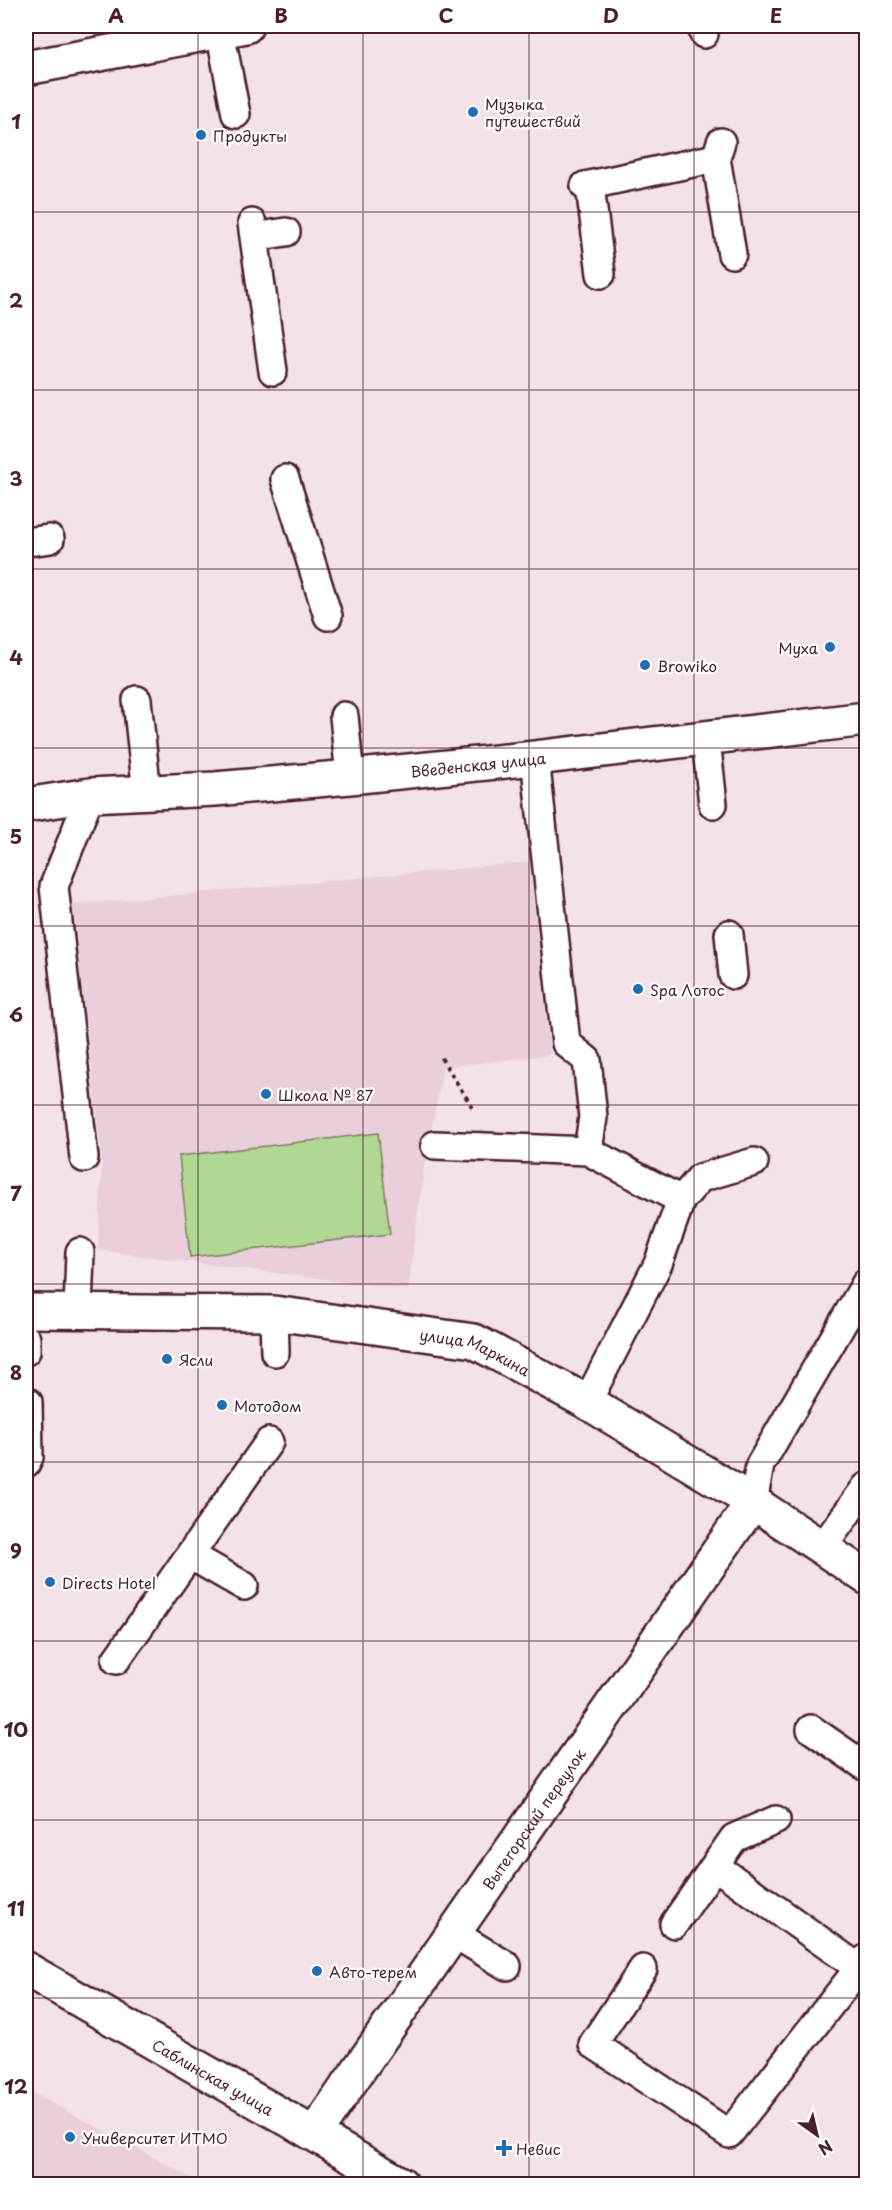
<svg xmlns="http://www.w3.org/2000/svg" width="892" height="2210" viewBox="0 0 892 2210" font-family="'Playpen Sans',sans-serif">
  <style>
    .built { fill: #eacedb }
    .green { fill: #b1d893; stroke: #7e7c5f; stroke-width: 1.5 }
    .lines { fill: none; stroke-linecap: round; stroke-linejoin: round }
    .service-casing { stroke: #4a1f2b; stroke-width: 32 }
    .minor-casing { stroke: #4a1f2b; stroke-width: 38 }
    .tertiary-casing { stroke: #4a1f2b; stroke-width: 38 }
    .path { stroke: #4a1f2b; stroke-width: 4; stroke-dasharray: 4.5 4.5; stroke-linecap: butt }
    .service { stroke: #fff; stroke-width: 27 }
    .minor { stroke: #fff; stroke-width: 33 }
    .tertiary { stroke: #fff; stroke-width: 33 }
    .grid { fill: none; stroke: #4a1f2b; stroke-width: 1.5; stroke-opacity: 0.55 }
    .poi-dot { fill: #1f6fb2; stroke: #fff; stroke-width: 2 }
    .labels { text-anchor: middle; dominant-baseline: central; stroke-width: 4.5; stroke-linejoin: round; paint-order: stroke }
    .poi-label { font-size: 15px; fill: #4a1f2b; stroke: #fff; text-anchor: start }
    .street-label { font-size: 15px; fill: #4a1f2b; stroke: #fff }
    .neatline { fill: none; stroke: #4a1f2b; stroke-width: 2 }
    .grid-label { font-size: 20px; text-anchor: middle; font-weight: bold; fill: #4a1f2b }
  </style>
  <rect width="100%" height="100%" fill="#f3e2ea"/>
  <filter id="ink" filterUnits="userSpaceOnUse"><feTurbulence type="fractalNoise" baseFrequency=".0167" numOctaves="2"/><feDisplacementMap in="SourceGraphic" scale="12" xChannelSelector="R" yChannelSelector="G"/><feConvolveMatrix kernelMatrix="1 2 1 2 8 2 1 2 1" color-interpolation-filters="sRGB"/></filter>
  <g filter="url(#ink)">
    <!-- built -->
    <path class="built" d="M529,862L550,1055L443,1067L423,1174L408,1290L98,1250L102,1158L73,905Z
      M26,2089L203,2184H26Z"/>
    <!-- green -->
    <path class="green" d="M378,1133L390,1234L190,1257L179,1156Z"/>
    <g class="lines">
      <defs>
        <path id="service" d="M702,26L704,34
          M220,31L236,114
          M721,142L716,158L732,254
          M585,186L716,158
          M590,186L601,274
          M252,223L273,371
          M254,237L286,232
          M285,479L328,616
          M26,542L50,539
          M137,700L147,793
          M344,716L350,777
          M706,739L713,804
          M535,758L566,1043L587,1060L593,1117L588,1151
          M729,934L733,975
          M435,1145L588,1151L681,1200
          M84,1158L54,886L90,795
          M78,1311L80,1252
          M274,1313L275,1352
          M26,1339V1351
          M587,1402L658,1264L681,1200L700,1178L754,1162
          M26,1463L29,1457L28,1402
          M753,1502L760,1465L866,1283
          M822,1548L866,1487
          M190,1555L244,1586
          M116,1660L269,1442
          M811,1729L866,1767
          M715,1866L859,1968
          M674,1924L734,1838L776,1820
          M453,1933L507,1966
          M643,1969L593,2044L729,2134L866,1959"/>
        <g id="minor">
          <path d="M26,68L246,26"/>
          <path id="s1" d="M26,1311L274,1313L474,1341L587,1402L753,1502L866,1577"/>
          <path id="s2" d="M26,1969L401,2184"/>
          <path id="s3" d="M314,2134L753,1502"/>
        </g>
        <g id="tertiary">
          <path id="s4" d="M26,805L90,795L215,789L350,777L535,758L866,719"/>
        </g>
      </defs>
      <!-- service casing -->
      <use href="#service" class="service-casing"/>
      <!-- minor casing -->
      <use href="#minor" class="minor-casing"/>
      <!-- tertiary casing -->
      <use href="#tertiary" class="tertiary-casing"/>
      <!-- path -->
      <path class="path" d="M441,1058L473,1108"/>
      <!-- service -->
      <use href="#service" class="service"/>
      <!-- minor -->
      <use href="#minor" class="minor"/>
      <!-- tertiary -->
      <use href="#tertiary" class="tertiary"/>
    </g>
  </g>
  <!-- grid -->
  <path class="grid" d="M198,26V2184M363,26V2184M529,26V2184M694,26V2184M26,212H866M26,390H866M26,569H866M26,748H866M26,926H866M26,1105H866M26,1284H866M26,1462H866M26,1641H866M26,1820H866M26,1998H866"/>
  <!-- markers -->
  <g class="poi-dot">
    <circle cx="473" cy="112" r="6"/>
    <circle cx="201" cy="135" r="6"/>
    <circle cx="830" cy="647" r="6"/>
    <circle cx="645" cy="665" r="6"/>
    <circle cx="638" cy="989" r="6"/>
    <circle cx="266" cy="1094" r="6"/>
    <circle cx="167" cy="1359" r="6"/>
    <circle cx="222" cy="1405" r="6"/>
    <circle cx="50" cy="1582" r="6"/>
    <circle cx="317" cy="1971" r="6"/>
    <circle cx="70" cy="2137" r="6"/>
    <path d="M501 2139h6v6h6v6h-6v6h-6v-6h-6v-6h6z"/>
  </g>
  <g class="labels">
    <!-- poi labels -->
    <g class="poi-label">
      <text x="485" y="103">Музыка<tspan x="485" dy="17">путешествий</tspan></text>
      <text x="213" y="135">Продукты</text>
      <text x="818" y="647" text-anchor="end">Муха</text>
      <text x="657" y="665">Browiko</text>
      <text x="650" y="989">Spa Лотос</text>
      <text x="278" y="1094">Школа № 87</text>
      <text x="179" y="1359">Ясли</text>
      <text x="234" y="1405">Мотодом</text>
      <text x="62" y="1582">Directs Hotel</text>
      <text x="329" y="1971">Авто-терем</text>
      <text x="82" y="2137">Университет ИТМО</text>
      <text x="516" y="2148">Невис</text>
    </g>
    <!-- street labels -->
    <g class="street-label">
      <text stroke="none"><textPath href="#s4" startOffset="454">Введенская улица</textPath></text>
      <text stroke="none"><textPath href="#s1" startOffset="454">улица Маркина</textPath></text>
      <text stroke="none"><textPath href="#s3" startOffset="384">Вытегорский переулок</textPath></text>
      <text stroke="none"><textPath href="#s2" startOffset="216">Саблинская улица</textPath></text>
    </g>
  </g>
  <!-- margin -->
  <rect width="892" height="2210" fill="none" stroke="#fff" stroke-width="66"/>
  <!-- north arrow -->
  <g transform="translate(817 2135) rotate(146)" stroke="#ffffff" stroke-width="4.5" paint-order="stroke">
  <path d="M0-4.5L10 22L0 15L-10 22Z" fill="#4a1f2b"/>
  <text y="-9" font-size="16" font-weight="bold" text-anchor="middle" fill="#4a1f2b">N</text>
  </g>
  <rect x="33" y="33" width="826" height="2144" class="neatline"/>
  <g class="grid-label">
    <text x="116" y="23">A</text>
    <text x="281" y="23">B</text>
    <text x="446" y="23">C</text>
    <text x="611" y="23">D</text>
    <text x="776" y="23">E</text>
    <text x="16" y="129">1</text>
    <text x="16" y="308">2</text>
    <text x="16" y="486">3</text>
    <text x="16" y="665">4</text>
    <text x="16" y="844">5</text>
    <text x="16" y="1022">6</text>
    <text x="16" y="1201">7</text>
    <text x="16" y="1380">8</text>
    <text x="16" y="1558">9</text>
    <text x="16" y="1737">10</text>
    <text x="16" y="1916">11</text>
    <text x="16" y="2094">12</text>
  </g>
</svg>
